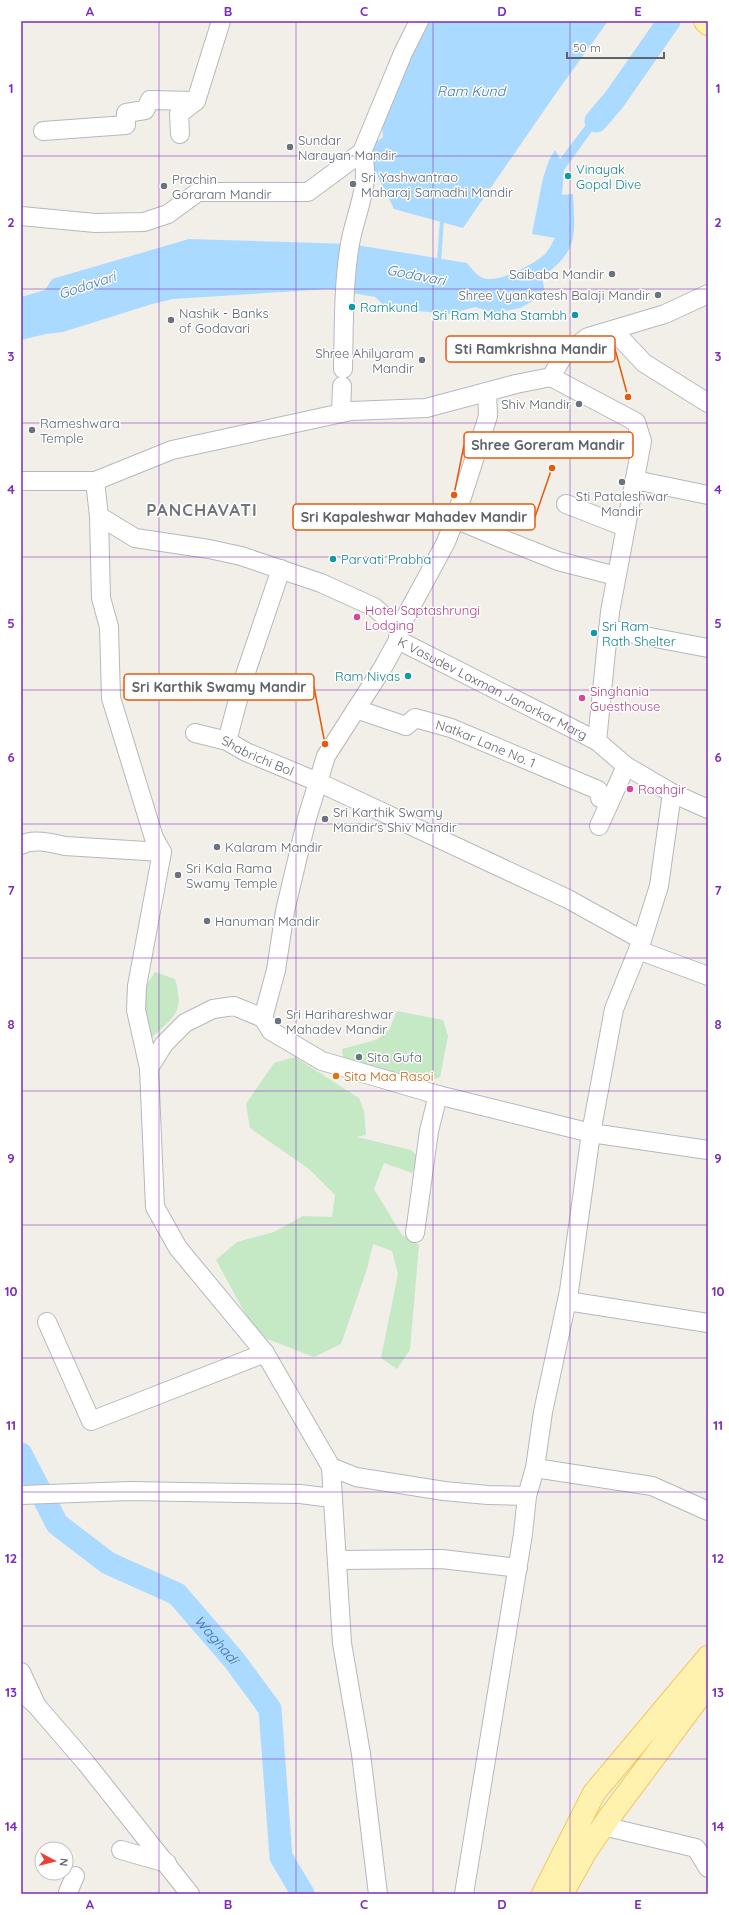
<svg xmlns="http://www.w3.org/2000/svg" width="729" height="1915" viewBox="0 0 729 1915" font-family="Quicksand,sans-serif">
  <style>
    .green { fill: #c5e8c5 }
    .water { fill: #aadaff }
    .lines { fill: none; stroke-linecap: round; stroke-linejoin: round }
    .stream { stroke: #aadaff; stroke-width: 4 }
    .river { stroke: #aadaff; stroke-width: 23 }
    .minor-casing { stroke: #b5b8bc; stroke-width: 20 }
    .major-casing { stroke: #f2c960; stroke-width: 24 }
    .minor { stroke: #fff; stroke-width: 18 }
    .major { stroke: #fff2af; stroke-width: 22 }
    .grid { fill: none; stroke: #7b2cbf; stroke-width: 1; stroke-opacity: 0.55 }
    .worship-dot { fill: #6b7280; stroke: #fff; stroke-width: 1.5 }
    .culture-dot { fill: #0f9aa8; stroke: #fff; stroke-width: 1.5 }
    .hotel-dot { fill: #d1479c; stroke: #fff; stroke-width: 1.5 }
    .food-dot { fill: #e8710a; stroke: #fff; stroke-width: 1.5 }
    .labels { text-anchor: middle; dominant-baseline: central; stroke-width: 3; stroke-linejoin: round; paint-order: stroke }
    .worship-label { font-size: 13px; fill: #5b616d; stroke: #fff; text-anchor: start }
    .culture-label { font-size: 13px; fill: #0d838f; stroke: #fff; text-anchor: start }
    .hotel-label { font-size: 13px; fill: #b23c85; stroke: #fff; text-anchor: start }
    .street-label { font-size: 13px; fill: #5f6368; stroke: #fff }
    .food-label { font-size: 13px; fill: #c56008; stroke: #fff; text-anchor: start }
    .water-label { font-size: 14px; font-style: italic; fill: #4174aa; stroke: #fff }
    .district-label { font-size: 17px; font-weight: bold; letter-spacing: 1px; fill: #70757a; stroke: #fff }
    .leader { fill: none; stroke: #e8590c; stroke-width: 1.5 }
    .callout-dot { fill: #e8590c; stroke: #fff; stroke-width: 1.5 }
    .callout { fill: #fff; stroke: #e8590c; stroke-width: 1.5 }
    .callout-label { font-size: 14px; text-anchor: middle; font-weight: bold; fill: #5f6368 }
    .neatline { fill: none; stroke: #7b2cbf; stroke-width: 1.5 }
    .grid-label { font-size: 13px; text-anchor: middle; font-weight: bold; fill: #7b2cbf }
  </style>
  <rect width="100%" height="100%" fill="#f1efe8"/>
  <!-- green -->
  <path class="green" d="M155,972L175,979C185,1012 174,1017 151,1038L141,1001L144,989Z
    M397,1011L443,1020L448,1036L440,1077L425,1083L344,1065L342,1049L376,1040L389,1030Z
    M295,1057L359,1098L364,1111L366,1135L357,1137L411,1150L419,1158L412,1173L384,1163L374,1189L402,1235L419,1245L410,1350L397,1369L381,1358L398,1274L392,1251L373,1244L367,1269L341,1344L314,1357L257,1335L216,1260L237,1242L274,1232L303,1216L332,1217L335,1195L309,1169L250,1128L246,1104L274,1063Z"/>
  <!-- water -->
  <path class="water" d="M429,21H608L554,96L463,228L394,209L369,158L375,143L383,137L382,126L416,43Z
    M610,93L616,98L564,170L562,195L573,194C575,236 579,250 542,277L546,298L533,301L520,308L494,313L475,307L449,314L387,308L375,297L330,289L173,299L152,304L63,332L46,334L21,340V297L45,290L52,279L189,239L350,244L467,263C472,269 476,275 483,278C498,284 534,264 545,254C549,250 552,243 555,238L532,234L543,178L549,160L555,150L560,159Z"/>
  <g class="lines">
    <!-- stream -->
    <path class="stream" d="M439,263L442,218"/>
    <!-- river -->
    <g class="river">
      <path d="M596,121L614,100L669,21"/>
      <path id="s1" d="M21,1454L57,1524L108,1563L177,1594L234,1660L270,1709L281,1857L303,1894"/>
    </g>
    <defs>
      <g id="minor">
        <path d="M43,131L126,125V113L145,110L150,100L196,101"/>
        <path d="M180,134L179,114L196,101L221,21"/>
        <path d="M21,216L95,223L144,222L168,214L198,192H308L362,152L403,53L419,21"/>
        <path d="M613,330L644,363L708,403"/>
        <path d="M343,369C344,328 343,285 350,244C355,214 372,183 362,152"/>
        <path d="M551,377L636,422L642,441L610,612L597,741L626,766L672,793L708,809"/>
        <path id="s2" d="M487,392L488,416L455,519L446,542L399,629L398,640L597,741"/>
        <path d="M341,413L342,386"/>
        <path d="M635,480L708,495"/>
        <path d="M21,481H95L172,450L351,411L426,408L516,384L551,377L564,355L588,337L665,314L708,294"/>
        <path d="M95,481L99,516L101,598L109,627L111,698L154,838L162,852L137,986L136,1010L149,1068L155,1207L178,1248L265,1353L331,1467L342,1643L361,1754L378,1894"/>
        <path d="M566,504L625,527"/>
        <path d="M99,516L135,538L209,549L241,556L321,583L374,607L399,629"/>
        <path d="M455,519L500,538L558,561L616,576"/>
        <path d="M608,629L708,648"/>
        <path id="s3" d="M356,709L406,726L415,718L451,728L598,790L600,798L609,803"/>
        <path id="s4" d="M195,733L227,741L246,752L318,782L568,899L642,940"/>
        <path d="M227,741L243,681L281,569"/>
        <path d="M599,826L626,766"/>
        <path d="M21,845C33,838 52,843 65,846L162,852"/>
        <path d="M638,950L708,976"/>
        <path d="M263,1018L276,970L285,911L307,818L326,756L382,669L398,640"/>
        <path d="M149,1068L164,1044L185,1023L213,1009L234,1006L263,1018L271,1031L322,1061L438,1095L591,1133L708,1150"/>
        <path d="M415,1233L429,1131L438,1095"/>
        <path d="M567,1301L708,1323"/>
        <path d="M47,1322L91,1421L265,1353"/>
        <path d="M331,1467L356,1477L444,1491L488,1495L527,1496"/>
        <path d="M535,1468L652,1486L708,1511"/>
        <path d="M21,1495L130,1491L300,1494L332,1498"/>
        <path d="M337,1560L442,1559L518,1568"/>
        <path d="M21,1672L35,1702"/>
        <path d="M21,1692L36,1705L86,1763L190,1894"/>
        <path d="M603,1826L696,1848L708,1868"/>
        <path d="M121,1850L167,1863"/>
        <path d="M68,1892L75,1876"/>
        <path d="M464,1894L523,1534L527,1496L535,1468L543,1412L569,1291L591,1133L614,1009L642,940L659,886L672,793"/>
      </g>
      <path id="major" d="M705,21L708,24
        M543,1894L594,1793L708,1657
        M562,1894L586,1851L608,1819L708,1685"/>
    </defs>
    <!-- minor casing -->
    <use href="#minor" class="minor-casing"/>
    <!-- major casing -->
    <use href="#major" class="major-casing"/>
    <!-- minor -->
    <use href="#minor" class="minor"/>
    <!-- major -->
    <use href="#major" class="major"/>
  </g>
  <!-- grid -->
  <path class="grid" d="M159,21V1894M296,21V1894M433,21V1894M570,21V1894M21,156H708M21,289H708M21,423H708M21,557H708M21,690H708M21,824H708M21,958H708M21,1091H708M21,1225H708M21,1358H708M21,1492H708M21,1626H708M21,1759H708"/>
  <!-- markers -->
  <g class="worship-dot">
    <circle cx="290" cy="147" r="4"/>
    <circle cx="353" cy="184" r="4"/>
    <circle cx="164" cy="186" r="4"/>
    <circle cx="612" cy="274" r="4"/>
    <circle cx="658" cy="295" r="4"/>
    <circle cx="171" cy="320" r="4"/>
    <circle cx="422" cy="360" r="4"/>
    <circle cx="579" cy="404" r="4"/>
    <circle cx="32" cy="430" r="4"/>
    <circle cx="622" cy="482" r="4"/>
    <circle cx="325" cy="819" r="4"/>
    <circle cx="217" cy="847" r="4"/>
    <circle cx="178" cy="875" r="4"/>
    <circle cx="207" cy="921" r="4"/>
    <circle cx="278" cy="1021" r="4"/>
    <circle cx="359" cy="1057" r="4"/>
  </g>
  <g class="culture-dot">
    <circle cx="568" cy="176" r="4"/>
    <circle cx="352" cy="307" r="4"/>
    <circle cx="575" cy="315" r="4"/>
    <circle cx="333" cy="559" r="4"/>
    <circle cx="594" cy="633" r="4"/>
    <circle cx="408" cy="676" r="4"/>
  </g>
  <g class="hotel-dot">
    <circle cx="357" cy="617" r="4"/>
    <circle cx="582" cy="698" r="4"/>
    <circle cx="630" cy="789" r="4"/>
  </g>
  <circle class="food-dot" cx="336" cy="1076" r="4"/>
  <g class="labels">
    <!-- worship labels -->
    <g class="worship-label">
      <text x="298" y="140">Sundar<tspan x="298" dy="15">Narayan Mandir</tspan></text>
      <text x="361" y="177">Sri Yashwantrao<tspan x="361" dy="15">Maharaj Samadhi Mandir</tspan></text>
      <text x="172" y="179">Prachin<tspan x="172" dy="15">Goraram Mandir</tspan></text>
      <text x="604" y="274" text-anchor="end">Saibaba Mandir</text>
      <text x="650" y="295" text-anchor="end">Shree Vyankatesh Balaji Mandir</text>
      <text x="179" y="313">Nashik - Banks<tspan x="179" dy="15">of Godavari</tspan></text>
      <text x="414" y="353" text-anchor="end">Shree Ahilyaram<tspan x="414" dy="15">Mandir</tspan></text>
      <text x="571" y="404" text-anchor="end">Shiv Mandir</text>
      <text x="40" y="423">Rameshwara<tspan x="40" dy="15">Temple</tspan></text>
      <text x="622" y="496" text-anchor="middle">Sti Pataleshwar<tspan x="622" dy="15">Mandir</tspan></text>
      <text x="333" y="812">Sri Karthik Swamy<tspan x="333" dy="15">Mandir's Shiv Mandir</tspan></text>
      <text x="225" y="847">Kalaram Mandir</text>
      <text x="186" y="868">Sri Kala Rama<tspan x="186" dy="15">Swamy Temple</tspan></text>
      <text x="215" y="921">Hanuman Mandir</text>
      <text x="286" y="1014">Sri Harihareshwar<tspan x="286" dy="15">Mahadev Mandir</tspan></text>
      <text x="367" y="1057">Sita Gufa</text>
    </g>
    <!-- culture labels -->
    <g class="culture-label">
      <text x="576" y="169">Vinayak<tspan x="576" dy="15">Gopal Dive</tspan></text>
      <text x="360" y="307">Ramkund</text>
      <text x="567" y="315" text-anchor="end">Sri Ram Maha Stambh</text>
      <text x="341" y="559">Parvati Prabha</text>
      <text x="602" y="626">Sri Ram<tspan x="602" dy="15">Rath Shelter</tspan></text>
      <text x="400" y="676" text-anchor="end">Ram Nivas</text>
    </g>
    <!-- hotel labels -->
    <g class="hotel-label">
      <text x="365" y="610">Hotel Saptashrungi<tspan x="365" dy="15">Lodging</tspan></text>
      <text x="590" y="691">Singhania<tspan x="590" dy="15">Guesthouse</tspan></text>
      <text x="638" y="789">Raahgir</text>
    </g>
    <!-- street labels -->
    <g class="street-label">
      <text stroke="none"><textPath href="#s2" startOffset="373">K Vasudev Laxman Janorkar Marg</textPath></text>
      <text stroke="none"><textPath href="#s3" startOffset="140">Natkar Lane No. 1</textPath></text>
      <text stroke="none"><textPath href="#s4" startOffset="67">Shabrichi Bol</textPath></text>
    </g>
    <!-- food labels -->
    <g class="food-label">
      <text x="344" y="1076">Sita Maa Rasoi</text>
    </g>
    <!-- water labels -->
    <g class="water-label">
      <text x="471" y="91">Ram Kund</text>
      <text transform="translate(416 275) rotate(11)">Godavari</text>
      <text transform="translate(87 285) rotate(-18)">Godavari</text>
      <text stroke="none"><textPath href="#s1" startOffset="279">Waghadi</textPath></text>
    </g>
    <!-- district labels -->
    <g class="district-label">
      <text x="202" y="509">PANCHAVATI</text>
    </g>
  </g>
  <!-- callouts -->
  <path class="leader" d="M628 397L615 349M454 495L464 445M552 468L535 517M325 744L314 687"/>
  <g class="callout-dot">
    <circle cx="628" cy="397" r="4"/>
    <circle cx="454" cy="495" r="4"/>
    <circle cx="552" cy="468" r="4"/>
    <circle cx="325" cy="744" r="4"/>
  </g>
  <g class="callout">
    <rect x="446" y="336" width="169" height="26" rx="4"/>
    <rect x="464" y="432" width="169" height="26" rx="4"/>
    <rect x="293" y="504" width="242" height="26" rx="4"/>
    <rect x="124" y="674" width="190" height="26" rx="4"/>
  </g>
  <g class="callout-label">
    <text x="531" y="354">Sti Ramkrishna Mandir</text>
    <text x="548" y="450">Shree Goreram Mandir</text>
    <text x="414" y="522">Sri Kapaleshwar Mahadev Mandir</text>
    <text x="219" y="692">Sri Karthik Swamy Mandir</text>
  </g>
  <!-- border -->
  <rect width="729" height="1915" fill="none" stroke="#ffffff" stroke-width="44"/>
  <!-- north arrow -->
  <g transform="translate(54 1861) rotate(97)"><circle r="19" fill="#ffffff" stroke="#bfc1c3"/>
  <path d="M0-3L7 15L0 10L-7 15Z" fill="#ea4335"/>
  <text y="-6" font-size="11" font-weight="bold" text-anchor="middle" fill="#5f6368">N</text>
  </g>
  <!-- scale -->
  <path d="M567 52v6h97v-6" fill="none" stroke="#5f6368" stroke-width="2"/>
  <text x="573" y="52" font-size="12" fill="#5f6368" stroke="#ffffff" stroke-width="3" paint-order="stroke">50 m</text>
  <rect x="22" y="22" width="685" height="1871" class="neatline"/>
  <g class="grid-label">
    <text x="90" y="16">A</text>
    <text x="228" y="16">B</text>
    <text x="364" y="16">C</text>
    <text x="502" y="16">D</text>
    <text x="638" y="16">E</text>
    <text x="11" y="93">1</text>
    <text x="718" y="93">1</text>
    <text x="11" y="227">2</text>
    <text x="718" y="227">2</text>
    <text x="11" y="361">3</text>
    <text x="718" y="361">3</text>
    <text x="11" y="494">4</text>
    <text x="718" y="494">4</text>
    <text x="11" y="628">5</text>
    <text x="718" y="628">5</text>
    <text x="11" y="762">6</text>
    <text x="718" y="762">6</text>
    <text x="11" y="895">7</text>
    <text x="718" y="895">7</text>
    <text x="11" y="1029">8</text>
    <text x="718" y="1029">8</text>
    <text x="11" y="1163">9</text>
    <text x="718" y="1163">9</text>
    <text x="11" y="1296">10</text>
    <text x="718" y="1296">10</text>
    <text x="11" y="1430">11</text>
    <text x="718" y="1430">11</text>
    <text x="11" y="1563">12</text>
    <text x="718" y="1563">12</text>
    <text x="11" y="1697">13</text>
    <text x="718" y="1697">13</text>
    <text x="11" y="1831">14</text>
    <text x="718" y="1831">14</text>
    <text x="90" y="1909">A</text>
    <text x="228" y="1909">B</text>
    <text x="364" y="1909">C</text>
    <text x="502" y="1909">D</text>
    <text x="638" y="1909">E</text>
  </g>
</svg>
